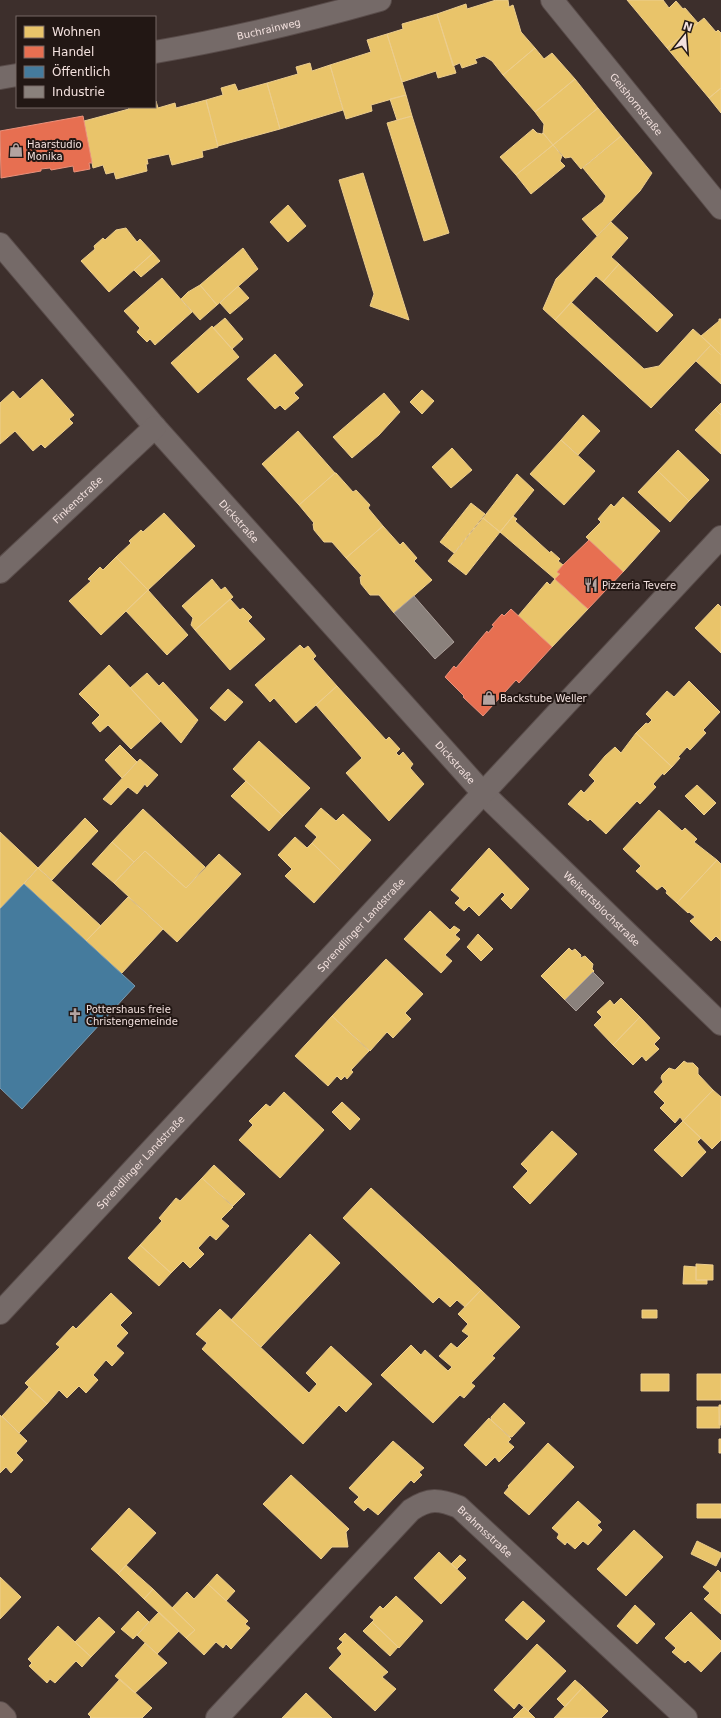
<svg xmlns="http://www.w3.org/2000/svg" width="721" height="1718" viewBox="0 0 721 1718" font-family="'DejaVu Sans',sans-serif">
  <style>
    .homes { fill: #e9c46a; stroke: #eccd8d }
    .shops { fill: #e76f51; stroke: #eb917b }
    .public { fill: #457b9d; stroke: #799ab0 }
    .industry { fill: #8a817c; stroke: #aa9e99 }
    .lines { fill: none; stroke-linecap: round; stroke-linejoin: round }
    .street-casing { stroke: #594c4a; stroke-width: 24 }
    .secondary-casing { stroke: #594c4a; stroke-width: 24 }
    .primary-casing { stroke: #594c4a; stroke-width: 24 }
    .street { stroke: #756a68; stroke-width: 22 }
    .secondary { stroke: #756a68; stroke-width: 22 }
    .primary { stroke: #776662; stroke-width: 22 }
    .labels { text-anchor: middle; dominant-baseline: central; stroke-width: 4; stroke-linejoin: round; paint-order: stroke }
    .street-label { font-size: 10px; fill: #f3e1de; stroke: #221714 }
    .poi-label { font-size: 10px; fill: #f3e1de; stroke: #221714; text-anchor: start }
  </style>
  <rect width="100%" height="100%" fill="#3d2f2c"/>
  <!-- homes -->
  <path class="homes" d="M496,0H508L509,7L513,5L521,32L535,48L503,75L492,61L484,56L475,59L477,63L462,68L460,63L453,66L437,14L466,4L467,9Z
    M627,0H663L669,8L676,1L683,9L685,8L698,23L667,48Z
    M437,14L456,73L438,78L436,71L402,82L387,34L403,29L402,24Z
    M704,18L716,32L718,30L721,33V88L709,98L667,48Z
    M387,34L406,95L371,105L372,111L346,119L330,65L371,52L367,40Z
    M535,48L544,59L552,53L575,79L535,112L503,75Z
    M310,63L312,71L330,65L343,110L280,129L267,83L298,74L296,67Z
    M575,79L598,108L553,145L543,133L544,124L535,112Z
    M267,83L280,129L218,146L206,100L223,95L221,88L235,84L238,91Z
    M721,88V113L709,98Z
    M406,95L412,116L397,120L390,99Z
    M206,100L218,147L202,151L203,157L172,165L169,154L147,159L148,164H146L147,171L116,179L114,172L106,174L103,165L93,168L84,121L129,109L128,108L131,107H155L156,101L158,108L175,103L176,108Z
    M598,108L621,136L581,169L571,157L565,158L553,145Z
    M412,116L449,233L424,241L387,123Z
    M533,129L537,133L542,134L543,133L553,145L516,175L500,157Z
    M621,136L652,173L640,191L597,236L582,219L603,202L606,196L583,168Z
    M553,145L562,156L560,161L565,166L531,194L516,175Z
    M363,173L409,320L370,306L374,294L339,180Z
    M288,205L306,226L288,242L270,222Z
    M611,222L628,238L611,257L619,264L603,282L596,276L555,320L543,309L556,279Z
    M126,228L137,242L140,239L153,253L109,292L81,261L95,249L94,246L103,238L105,240L116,230Z
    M243,248L258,269L217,305L200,285Z
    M153,253L160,261L141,277L134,270Z
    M619,264L673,315L657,332L603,282Z
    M162,278L192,312L155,345L150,339L147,342L137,332L140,328L124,311Z
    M200,285L217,305L200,320L181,299L188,292Z
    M238,286L249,298L230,314L220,303Z
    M571,302L644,369L659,366L693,329L711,345L651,408L555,320Z
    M225,318L243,339L232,349L213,328Z
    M719,319H721V355L701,336L719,321Z
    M212,326L239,357L198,393L171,363Z
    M711,345L721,355V384L696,361Z
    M275,354L303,385L294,393L299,398L285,410L280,405L275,409L247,379Z
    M42,379L74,415L69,419L73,423L45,448L41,444L33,451L15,431L0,444V403L13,391L20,399Z
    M422,390L434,401L422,414L410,402Z
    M384,393L400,412L379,435L352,458L333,437Z
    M721,403V415L715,409Z
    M715,409L721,415V454L695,430Z
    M583,415L600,431L578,455L561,440Z
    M298,431L335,473L299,505L262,464Z
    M561,440L595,471L564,505L530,474Z
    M452,448L472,470L451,488L432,467Z
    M678,450L709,480L689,501L658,471Z
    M658,471L689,501L670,522L638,492Z
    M335,473H336L353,492L356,490L370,505L368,508L383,526L346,558L332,542H324L314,530L313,524L314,523L299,505Z
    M517,474L534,490L500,532L483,518Z
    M623,497L660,531L623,572L586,537L601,522L598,519L611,504L614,507Z
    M471,503L485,514L454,553L440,542Z
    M164,513L195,546L148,590L116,557L131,543L129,541L141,530L143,532Z
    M513,516L517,519L515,521L550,553L551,551L560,559L558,561L563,565L557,572L560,574L555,579L500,532Z
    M483,518L500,532L466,575L448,561Z
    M383,526L400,545L403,542L417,558L414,561L432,580L394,613L379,595H370L361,584L360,577L362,576L346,558Z
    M116,557L148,590L101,635L69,601L91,581L88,579L100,567L103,570Z
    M212,579L221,590L225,587L233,597L195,630L191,625L193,618L182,606Z
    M555,579L588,609L552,647L518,616L547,582L550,585Z
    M148,590L188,635L167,655L126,611Z
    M230,599L240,610L243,608L252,617L248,621L265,639L230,670L195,630Z
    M718,604L721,607V653L695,628Z
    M300,645L304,649L308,646L316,656L313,659L337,686L296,723L274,698L270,702L255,685Z
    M109,665L161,721L131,749L108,725L100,732L92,723L100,715L79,694Z
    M147,673L159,686L163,682L198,720L181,743L130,688Z
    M689,681L720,712L703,730L706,733L690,750L687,747L678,757L680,758L672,767L636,733L646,723L648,724L652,720L646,714L667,691L674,697Z
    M337,686L386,740L389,737L400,749L396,753L399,756L403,752L413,764L410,768L424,784L389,821L346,773L362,758L316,705Z
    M228,689L243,702L225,721L210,708Z
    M636,733L672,767L664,775L663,773L653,784L656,787L640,804L637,801L606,834L590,819L588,821L568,804L581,790L584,793L595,781L589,775L605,756L615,747L621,753Z
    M259,741L310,788L283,816L233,769Z
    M120,745L137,762L122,778L105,760Z
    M140,759L158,775L147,787L145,784L137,794L128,787L111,805L103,799Z
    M246,781L283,816L269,831L231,796Z
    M697,785L716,803L704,815L685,796Z
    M321,808L336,821L343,814L371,840L342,872L312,843L317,837L305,826Z
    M143,809L205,867L186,888L145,851L134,862L112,842Z
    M659,810L682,831L685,828L697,839L694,842L717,860L677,903L666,893L667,891L662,886L657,890L636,871L641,866L623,849Z
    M85,818L98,831L52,880L38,868Z
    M0,832L38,868L0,909Z
    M295,837L307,848L312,843L342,872L314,903L285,876L292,869L278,855Z
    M112,842L134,862L114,883L92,864Z
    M489,848L529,889L511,909L501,899L505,895L502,892L479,916L469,906L464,911L455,903L460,898L451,890Z
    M145,851L186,888L219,854L241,874L177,942L114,883Z
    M717,860L721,864V941L716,936L711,941L690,921L695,917L689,912L688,913L677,903Z
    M38,868L101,926L86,941L24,884Z
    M128,897L163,929L121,974L86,941Z
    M430,911L450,930L454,926L460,930L455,935L460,939L445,955L452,961L441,973L404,939Z
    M478,934L493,949L481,961L467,947Z
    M569,948L572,951L575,949L581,955L580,958L585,956L593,964L592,969L594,971L565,1000L541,976Z
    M386,959L423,994L405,1013L411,1019L393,1038L387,1032L370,1051L332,1016Z
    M621,998L640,1017L613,1045L594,1025L602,1017L597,1012L610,1000L614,1005Z
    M332,1016L369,1051L351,1070L353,1072L347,1079L345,1076L341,1080L337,1076L328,1086L295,1056Z
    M640,1017L660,1038L654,1044L659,1049L646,1061L642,1056L633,1065L613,1045Z
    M684,1061L687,1063H693L698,1068V1074L713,1090L683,1121L680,1117L675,1123L660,1108L665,1103L654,1092L663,1082L661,1078L662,1075L669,1068L675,1070Z
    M713,1090L721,1097V1140L712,1149L683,1121Z
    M284,1092L324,1130L280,1178L239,1140L253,1125L249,1121L266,1104L270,1107Z
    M342,1102L360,1119L350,1130L332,1112Z
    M683,1121L701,1138L697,1142L706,1152L682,1177L654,1150Z
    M552,1131L577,1154L530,1204L513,1187L528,1171L521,1164Z
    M214,1165L245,1194L233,1206L202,1178Z
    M202,1178L233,1207L221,1219L229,1226L216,1240L210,1235L198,1248L204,1254L190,1268L183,1261L171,1273L140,1245L162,1221L159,1218L176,1198L180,1201Z
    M371,1188L481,1290L465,1307L457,1300L450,1307L439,1297L433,1303L343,1218Z
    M310,1234L340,1263L261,1347L231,1320Z
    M140,1245L171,1273L159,1286L128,1258Z
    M696,1264L713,1265V1280H696Z
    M684,1266L696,1267V1280H707V1284H683Z
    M481,1290L520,1327L492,1356L495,1358L471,1383L475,1386L464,1398L460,1395L433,1423L381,1375L411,1345L421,1355L425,1350L448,1371L452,1367L439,1356L451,1343L457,1348L469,1336L462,1331L468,1324L458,1314Z
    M111,1293L132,1313L120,1325L128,1333L116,1346L124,1353L112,1366L106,1360L93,1375L98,1380L86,1393L79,1386L67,1398L59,1390L47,1404L25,1383L60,1347L56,1344L73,1326L76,1329Z
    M220,1309L309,1393L317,1384L306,1373L331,1346L372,1384L346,1412L339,1405L303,1444L202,1349L207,1343L196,1334Z
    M642,1310H657V1318H642Z
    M641,1374H669V1391H641Z
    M697,1374H721V1400H697Z
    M29,1387L47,1404L19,1433L2,1416Z
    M504,1403L525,1423L512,1437H510L491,1420V1417Z
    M719,1405H721V1425H719Z
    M697,1407H719L720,1428H697Z
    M0,1415L27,1441L16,1453L23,1460L11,1473L6,1467L0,1473Z
    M489,1418L511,1439L508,1442L514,1447L499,1462L495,1457L486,1466L464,1445Z
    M719,1439H721V1453H719Z
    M393,1441L424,1468L419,1472L422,1475L414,1483L411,1480L378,1515L368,1507L364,1511L354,1502L359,1497L349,1488Z
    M548,1443L574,1467L529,1515L504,1493L509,1487L508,1486Z
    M291,1475L349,1529L346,1532L348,1547H332L321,1559L263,1504Z
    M578,1501L601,1522L597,1525L602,1530L588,1545L583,1541L575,1549L567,1542L565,1545L557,1538L559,1534L552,1528Z
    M697,1504H721V1518H697Z
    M129,1508L156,1533L118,1574L91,1549Z
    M634,1530L663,1557L626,1596L597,1569Z
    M697,1541L721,1553V1556L716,1566L691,1554Z
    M439,1552L466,1578L441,1604L414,1578Z
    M460,1555L466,1560L457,1569L451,1564Z
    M126,1565L153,1589L144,1599L118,1574Z
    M718,1570L721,1573V1614L704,1599L710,1593L703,1587Z
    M217,1574L235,1591L226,1601L208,1584Z
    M0,1577L21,1597L0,1619Z
    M208,1584L248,1621L245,1624L250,1628L231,1649L226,1644L223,1648L216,1642L204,1655L186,1638L195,1630L172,1608L187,1592L194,1599Z
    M153,1589L195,1630L186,1638L144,1599Z
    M396,1596L423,1621L399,1648L372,1622L374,1620L370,1617L380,1606L383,1609Z
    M523,1601L545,1621L527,1640L505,1620Z
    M635,1605L655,1624L637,1644L617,1626Z
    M138,1611L149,1622L133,1639L121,1629Z
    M159,1612L179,1631L157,1654L137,1635Z
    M691,1612L721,1641V1651L701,1672L688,1660L685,1663L672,1652L676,1648L665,1638Z
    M99,1617L115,1632L91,1657L75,1642Z
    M372,1622L398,1647L390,1656L363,1631Z
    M58,1626L91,1657L82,1667L76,1661L55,1683L50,1679L47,1683L29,1666L32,1663L28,1659Z
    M345,1633L388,1672L382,1677L396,1689L375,1711L329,1668L342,1654L337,1648L343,1642L339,1639Z
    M145,1643L167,1663L135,1693L115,1676Z
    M537,1644L566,1671L528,1711L519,1703L514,1709L494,1690Z
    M120,1679L152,1708L142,1718H90L91,1717L88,1714Z
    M575,1680L583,1687L565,1707L557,1699Z
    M583,1687L608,1711L601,1718H554Z
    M306,1693L332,1718H282Z
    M524,1707L535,1718H513Z"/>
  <!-- shops -->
  <path class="shops" d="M83,116L92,163H89L90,169L74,172L73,166L51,170L50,168L41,169V171L1,178L0,131Z
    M589,540L623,572L588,609L555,579L560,574L557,572L563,565Z
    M511,609L552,647L519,683L516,680L483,716L463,697L464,696L445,677L454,666L456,668L487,631L488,633L494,626L492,625L502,614L504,616Z"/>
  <!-- public -->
  <path class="public" d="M24,884L135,986L22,1109L0,1088V909Z"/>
  <!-- industry -->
  <path class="industry" d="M414,596L454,642L435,659L394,613Z
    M593,972L604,983L576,1011L565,1000Z"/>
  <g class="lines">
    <defs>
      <g id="street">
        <path id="s1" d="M552,0L721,208"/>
        <path id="s2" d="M155,52C231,39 306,21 380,0"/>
        <path d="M0,78L17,75"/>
        <path id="s3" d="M0,244L155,427L483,793L721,1024"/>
        <path id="s4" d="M0,572L155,427"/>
        <path id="s5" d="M217,1718L411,1510C429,1498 439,1499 459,1507L686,1718"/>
      </g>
      <g id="secondary">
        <path id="s6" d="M0,1313L721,537"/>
      </g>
      <path id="primary" d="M0,1713L5,1718"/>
    </defs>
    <!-- street casing -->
    <use href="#street" class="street-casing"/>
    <!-- secondary casing -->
    <use href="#secondary" class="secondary-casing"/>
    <!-- primary casing -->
    <use href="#primary" class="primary-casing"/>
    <!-- street -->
    <use href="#street" class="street"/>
    <!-- secondary -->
    <use href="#secondary" class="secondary"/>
    <!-- primary -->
    <use href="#primary" class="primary"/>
  </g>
  <!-- icons -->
  <defs>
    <symbol id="shop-bare" viewBox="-9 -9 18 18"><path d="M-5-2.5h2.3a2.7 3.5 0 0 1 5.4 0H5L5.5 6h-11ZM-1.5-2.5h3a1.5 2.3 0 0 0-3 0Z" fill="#b3a3a0" stroke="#221714" stroke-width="2.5" paint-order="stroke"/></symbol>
    <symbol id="restaurant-bare" viewBox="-9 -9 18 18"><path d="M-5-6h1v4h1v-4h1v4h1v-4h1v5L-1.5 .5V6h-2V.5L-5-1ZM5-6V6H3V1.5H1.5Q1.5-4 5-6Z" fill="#b3a3a0" stroke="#221714" stroke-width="2.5" paint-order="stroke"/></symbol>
    <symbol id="church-bare" viewBox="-9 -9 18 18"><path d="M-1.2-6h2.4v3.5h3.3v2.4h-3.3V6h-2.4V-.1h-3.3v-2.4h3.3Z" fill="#b3a3a0" stroke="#221714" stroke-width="2.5" paint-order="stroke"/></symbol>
  </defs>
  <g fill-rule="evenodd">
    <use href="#shop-bare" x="6" y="140" width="20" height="20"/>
    <use href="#restaurant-bare" x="581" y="575" width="20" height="20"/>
    <use href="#shop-bare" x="479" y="688" width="20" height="20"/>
    <use href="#church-bare" x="65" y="1005" width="20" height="20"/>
  </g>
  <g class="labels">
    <!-- street labels -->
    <g class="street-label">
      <text stroke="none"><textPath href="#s2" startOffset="116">Buchrainweg</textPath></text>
      <text stroke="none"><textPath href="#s1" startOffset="134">Geishornstraße</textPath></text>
      <text stroke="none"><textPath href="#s4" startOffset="106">Finkenstraße</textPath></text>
      <text stroke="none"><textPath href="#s3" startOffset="366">Dickstraße</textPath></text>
      <text stroke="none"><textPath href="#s3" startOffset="690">Dickstraße</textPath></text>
      <text stroke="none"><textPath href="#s3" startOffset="897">Weikertsblochstraße</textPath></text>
      <text stroke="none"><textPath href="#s6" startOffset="530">Sprendlinger Landstraße</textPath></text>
      <text stroke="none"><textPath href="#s6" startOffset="206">Sprendlinger Landstraße</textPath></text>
      <text stroke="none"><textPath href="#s5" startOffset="371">Brahmsstraße</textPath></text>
    </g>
    <!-- poi labels -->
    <g class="poi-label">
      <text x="27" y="144">Haarstudio<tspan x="27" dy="12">Monika</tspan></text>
      <text x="602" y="585">Pizzeria Tevere</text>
      <text x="500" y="698">Backstube Weller</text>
      <text x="86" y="1009">Pottershaus freie<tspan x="86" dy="12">Christengemeinde</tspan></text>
    </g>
  </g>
  <!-- legend -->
  <rect x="16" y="16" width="140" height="92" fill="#221714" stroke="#766865"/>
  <rect x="24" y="26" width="20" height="12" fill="#e9c46a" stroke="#766865"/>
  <text x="52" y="36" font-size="12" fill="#f3e1de">Wohnen</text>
  <rect x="24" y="46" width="20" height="12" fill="#e76f51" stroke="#766865"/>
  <text x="52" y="56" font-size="12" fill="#f3e1de">Handel</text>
  <rect x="24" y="66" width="20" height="12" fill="#457b9d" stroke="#766865"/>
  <text x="52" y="76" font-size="12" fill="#f3e1de">Öffentlich</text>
  <rect x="24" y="86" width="20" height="12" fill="#8a817c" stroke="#766865"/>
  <text x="52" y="96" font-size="12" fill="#f3e1de">Industrie</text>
  <!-- north arrow -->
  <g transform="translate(685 36) rotate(17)" stroke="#221714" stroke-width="3" paint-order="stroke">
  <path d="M0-3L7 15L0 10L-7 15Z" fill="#f3e1de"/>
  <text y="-6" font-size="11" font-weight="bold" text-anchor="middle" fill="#f3e1de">N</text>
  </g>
</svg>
